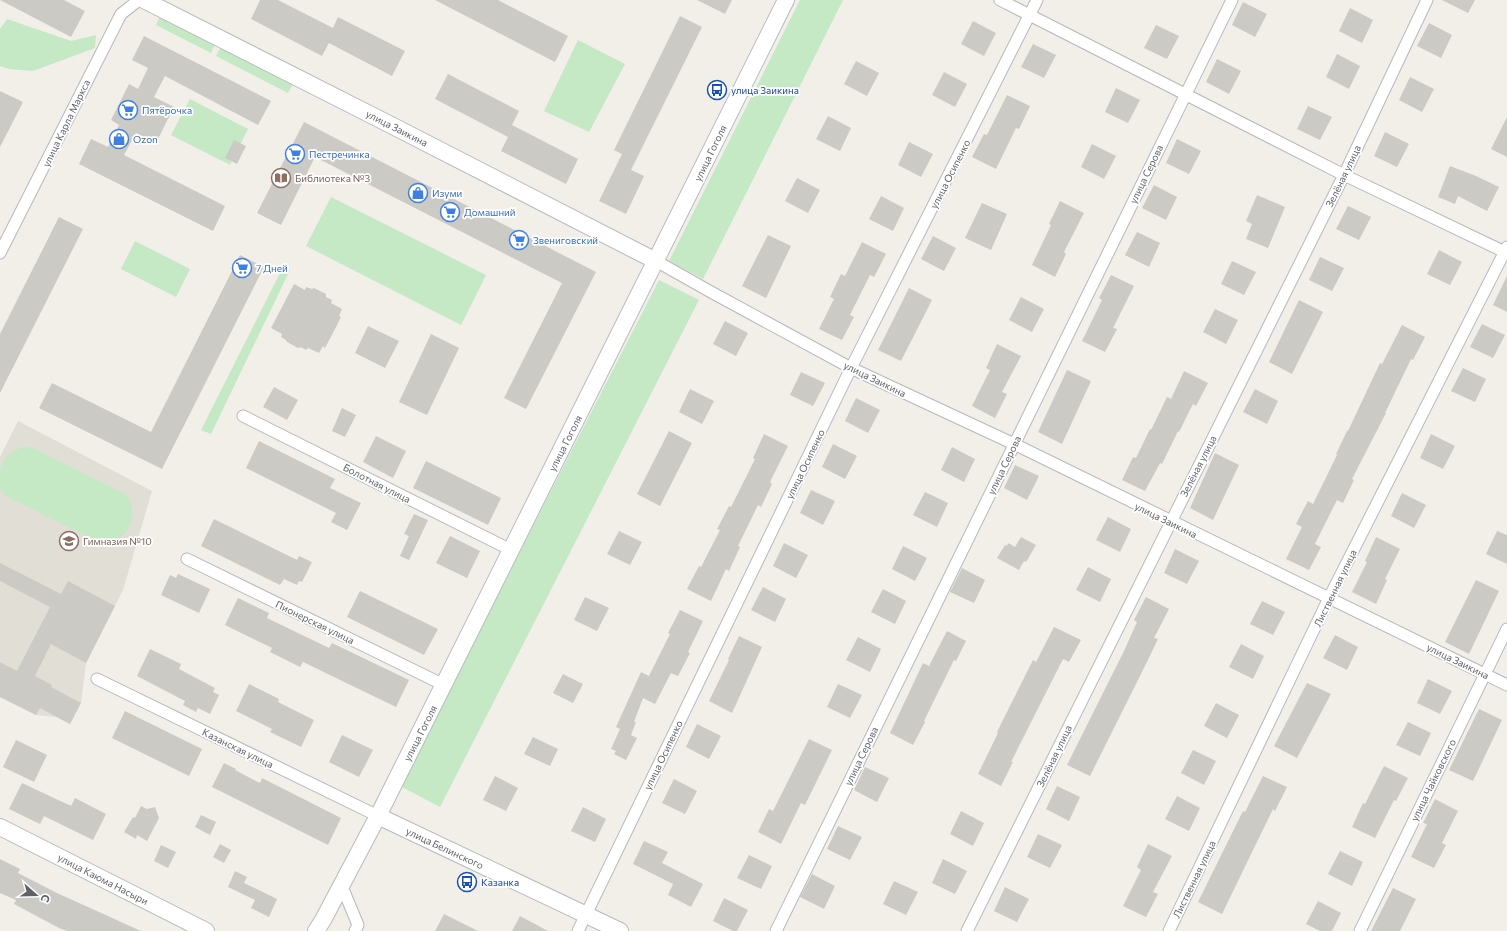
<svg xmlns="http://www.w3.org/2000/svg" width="1507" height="931" viewBox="0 0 1507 931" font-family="Commissioner,sans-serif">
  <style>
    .education { fill: #e1ded6 }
    .green { fill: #c5e8c5 }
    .building { fill: #cccac5 }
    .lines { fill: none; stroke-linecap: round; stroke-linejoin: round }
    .street-casing { stroke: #b5b8bc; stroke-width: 13 }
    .secondary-casing { stroke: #b6babf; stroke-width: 18 }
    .street { stroke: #fff; stroke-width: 11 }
    .secondary { stroke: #fff; stroke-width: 16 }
    .labels { text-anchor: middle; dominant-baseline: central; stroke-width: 3.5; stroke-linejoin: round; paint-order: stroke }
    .transit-label { font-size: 10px; fill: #164399; stroke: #fff; text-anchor: start }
    .shop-label { font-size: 10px; fill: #366cbe; stroke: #fff; text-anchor: start }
    .street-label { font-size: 10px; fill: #5f6368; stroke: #fff }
    .education-label { font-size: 10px; fill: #785e54; stroke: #fff; text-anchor: start }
  </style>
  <rect width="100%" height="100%" fill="#f1efe8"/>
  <!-- education -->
  <path class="education" d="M18,421L152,491L123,590L86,663L81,703L70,724L56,717L36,715L0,697V457Z"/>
  <!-- green -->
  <path class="green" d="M800,0H843L703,279L669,261Z
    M160,16L215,44L211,53L156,25Z
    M7,19L71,41L96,35L95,48L33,71L9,69L0,66V29Z
    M578,40L625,64L589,132L544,111Z
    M221,47L293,84L288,93L216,56Z
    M190,99L248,129L230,165L171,135Z
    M331,197L486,275L461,325L306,246Z
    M135,241L190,269L176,297L121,269Z
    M283,267L290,270L211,434L201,430Z
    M659,280L699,300L440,807L400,786Z
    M22,447H31L125,494C140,508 131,538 110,543C107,544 103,543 100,543L6,496L0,489C0,467 0,456 22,447Z"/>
  <!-- building -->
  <path class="building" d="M0,0H64L85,11L71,37Z
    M260,0H278L333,28L338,17L405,51L392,76L329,43L322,56L251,19Z
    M435,0H498L568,36L555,62Z
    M697,0H732L725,14Z
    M1442,0H1475L1468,13Z
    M1243,2L1267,14L1255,37L1232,25Z
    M1350,8L1373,20L1362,43L1339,31Z
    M680,16L702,27L631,170L644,176L626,214L599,201L622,154L614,150Z
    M973,21L996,33L984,56L961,44Z
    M1429,23L1452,35L1441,58L1417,46Z
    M1156,25L1179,36L1167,59L1144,48Z
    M144,36L271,101L258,125L165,76L154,97L174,107L156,143L136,133L124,155L225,206L213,231L79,164L91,139L108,147L119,125L111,120L129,84L138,89L148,68L132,60Z
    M1033,44L1056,55L1044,78L1021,67Z
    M1337,54L1360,66L1349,89L1326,77Z
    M1217,59L1241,71L1229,94L1206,82Z
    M856,61L879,73L867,96L844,84Z
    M944,72L967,84L955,107L932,95Z
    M448,74L519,111L512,125L578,159L566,184L501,151L508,137L435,99Z
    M1410,77L1434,89L1422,112L1399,100Z
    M1116,88L1140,100L1128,123L1105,112Z
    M0,91L23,102L0,147Z
    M1007,95L1030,106L1019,129L1016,128L996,169L972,157L984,134L987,135Z
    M1308,106L1332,117L1320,140L1297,129Z
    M828,116L851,128L840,151L816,139Z
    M1507,117V157L1491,149Z
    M304,122L596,272L526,409L504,398L562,283L315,157L281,225L257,213Z
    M1385,132L1409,144L1397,167L1374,156Z
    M1177,139L1201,151L1189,174L1166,163Z
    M234,140L246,146L237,164L225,158Z
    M909,142L933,154L921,177L898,165Z
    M1092,144L1116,156L1104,179L1081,167Z
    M1450,166L1476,176L1499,187L1487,211L1458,196L1455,204L1438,197Z
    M797,178L820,190L808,213L785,201Z
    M1154,185L1177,197L1166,220L1142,208Z
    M1257,195L1285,207L1268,248L1246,239L1252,224L1246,221Z
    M881,196L904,208L893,231L869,219Z
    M1060,201L1084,213L1064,252L1066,254L1055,277L1032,265L1051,225L1049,224Z
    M982,203L1007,214L991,250L965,238Z
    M1348,206L1371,217L1359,240L1336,229Z
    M59,217L83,229L0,393V334Z
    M1137,232L1160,243L1149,267L1125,255Z
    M768,235L791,246L766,298L742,286Z
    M933,236L956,248L944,271L921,259Z
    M862,242L886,254L874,277L870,275L850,315L854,317L842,340L819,329L834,299L830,297L841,274L845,276Z
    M1439,250L1462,262L1450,285L1427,274Z
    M240,255L264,267L162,469L39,408L52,383L151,432Z
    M1320,257L1344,268L1332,291L1309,280Z
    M1232,261L1256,272L1244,295L1221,284Z
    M1111,275L1134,286L1113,328L1117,329L1105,352L1082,341L1102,300L1099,298Z
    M1507,276V312L1493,305Z
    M294,284L305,290L306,287L312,289L314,288L326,294V297L332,300L331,303L342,309L339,316L341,317L335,329L325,348L323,346L319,353L308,348L306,350L301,347L298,348L287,342L286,340L281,337L282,334L271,328Z
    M909,288L932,300L901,361L878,350Z
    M1021,297L1044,309L1032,332L1009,320Z
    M1299,300L1323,312L1292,374L1269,362Z
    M1215,309L1238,320L1226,344L1203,332Z
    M725,321L748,333L736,356L713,344Z
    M1482,324L1505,335L1493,358L1470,347Z
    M1402,325L1425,337L1413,360L1411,359L1385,413H1386L1352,479L1354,480L1343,503L1337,500L1315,544L1321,547L1309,570L1286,559L1302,527L1296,524L1308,501L1313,504L1337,455L1336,454L1347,431H1348L1380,363L1382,364Z
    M368,326L399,341L385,368L355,353Z
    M431,334L459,348L427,415L399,402Z
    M997,344L1021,356L1002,392L1007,394L995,418L972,406L990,370L986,368Z
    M1463,368L1486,379L1475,402L1451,391Z
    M1067,370L1091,381L1062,444L1038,432Z
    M1184,371L1208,383L1196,406L1193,404L1179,432L1178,431L1162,464L1160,463L1145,491L1122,480L1133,457L1136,458L1150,429L1151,430L1167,397L1171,399Z
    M801,372L825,383L813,406L790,395Z
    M274,387L298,400L287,420L263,407Z
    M690,389L714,401L702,424L679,412Z
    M1255,389L1278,401L1267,424L1243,412Z
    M856,398L880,410L868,433L845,421Z
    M342,408L356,415L345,437L332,431Z
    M669,431L692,443L660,506L637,494Z
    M764,434L788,446L770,482L772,484L761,507L758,505L738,546L740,547L729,571L726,569L711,601L687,589L699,566L701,567L720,530L717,529L729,506L731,507L755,459L753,458Z
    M1431,434L1455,446L1443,469L1420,458Z
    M376,436L406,451L393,478L363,462Z
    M259,441L335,479L330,488L361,503L347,530L331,522L336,513L246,468Z
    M833,444L857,456L845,479L822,467Z
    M952,447L975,459L964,482L941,470Z
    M1215,453L1239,465L1213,520L1190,508Z
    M426,461L501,498L488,525L413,488Z
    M1015,465L1039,476L1027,500L1004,488Z
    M811,490L835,501L823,525L800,513Z
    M925,492L948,503L937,527L913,515Z
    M1402,493L1426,505L1414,528L1391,516Z
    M414,514L428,520L409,560L400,556L409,536L404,534Z
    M1108,517L1131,529L1120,552L1096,540Z
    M214,519L297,560L299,556L312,562L302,582L299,581L297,585L284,579L280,585L201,546Z
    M619,531L642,542L630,565L607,554Z
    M1497,531L1507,535V564L1486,554Z
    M450,536L480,551L467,578L436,563Z
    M1021,537L1036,545L1026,562L1024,561L1019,570L997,558L1005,545L1007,546L1008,543L1015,547Z
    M1376,537L1400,549L1385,579L1387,580L1376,604L1352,592L1367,562L1365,561Z
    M784,543L808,555L796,578L773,566Z
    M903,546L927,558L915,581L892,569Z
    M1175,549L1199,561L1187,584L1164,573Z
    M0,563L61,594L68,581L115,606L86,663L51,644L35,676L52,685L51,687L81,703L70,724L40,708L36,715L0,697V662L17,671L50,607L0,581Z
    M1088,567L1111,579L1100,602L1076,590Z
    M962,568L985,580L974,603L950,592Z
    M178,574L210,589L199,613L161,595L170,575L176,578Z
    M1476,580L1499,591L1469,654L1445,642Z
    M763,587L786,599L775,622L751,610Z
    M883,589L906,601L895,624L871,612Z
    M360,591L438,629L424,655L347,617Z
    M585,597L609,608L597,631L574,620Z
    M1146,597L1169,609L1154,638L1158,639L1141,674L1090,776L1067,765L1124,651L1137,622L1134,620Z
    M238,598L269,613L267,618L329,648L332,643L409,680L396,707L303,662L300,667L270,652L272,648L225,625Z
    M1262,601L1285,612L1273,635L1250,624Z
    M680,610L703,621L688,652L690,653L678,676L671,673L655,704L643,698L634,722H636L631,735L637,738L626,760L614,754L616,751L611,749L620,729L616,727L641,672L649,676L670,634L668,633Z
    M1054,627L1081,640L1069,662L1063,659L1011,762H1013L1001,786L978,774L998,733L997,732L1033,660L1036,662Z
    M947,631L966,641L956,661L954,660L924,721L925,722L913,745L890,733L923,663L929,666Z
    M1335,635L1358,647L1347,670L1323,658Z
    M739,636L762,647L732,713L709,701L729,660L728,659Z
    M858,637L881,649L870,672L846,660Z
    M1241,644L1264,656L1253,679L1229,667Z
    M150,649L181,664L179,669L215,688L213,692L219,695L210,714L198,708L196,712L183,705L185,701L137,676Z
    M563,674L583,684L573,703L553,693Z
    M1428,679L1452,691L1440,714L1417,703Z
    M1307,683L1331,694L1297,758L1274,746Z
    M249,684L279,699L278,702L314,720L301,747L270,732L272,729L236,711Z
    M838,684L862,695L850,718L827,707Z
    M1216,703L1239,715L1227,738L1204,726Z
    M1479,709L1502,720L1473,781L1449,770Z
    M125,711L202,749L189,776L112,738Z
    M1408,722L1431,733L1420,756L1396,745Z
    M697,724L721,736L709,759L686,747Z
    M342,735L373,750L359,777L329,762Z
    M533,737L558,749L550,766L524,754Z
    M809,739L832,750L805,805L801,803L781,844L758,832L769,809L773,811Z
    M16,740L47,755L34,782L3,767Z
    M1193,750L1216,761L1204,785L1181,773Z
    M224,763L236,769L235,770L260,783L262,778L341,818L328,845L212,787Z
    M1384,766L1408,778L1396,801L1394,800L1375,838L1352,827L1363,803L1365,804Z
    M865,767L889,778L877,802L854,790Z
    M495,776L518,788L506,811L483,800Z
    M1263,776L1287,787L1275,811L1273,809L1222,914L1198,902L1243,811L1245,812Z
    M674,779L697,791L685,814L662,803Z
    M22,783L71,806L75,798L106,814L93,840L44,816L40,824L9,809Z
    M1057,786L1080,797L1069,821L1046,809Z
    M1177,796L1200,808L1189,831L1165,819Z
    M1435,799L1458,811L1442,843L1446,845L1434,868L1411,857L1427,824L1423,823Z
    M141,806L147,809L155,807L159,818L147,841L137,835L136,839L124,832L133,817L135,818Z
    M583,807L606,819L595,842L571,831Z
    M961,811L984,823L973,846L950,834Z
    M201,815L216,822L210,835L195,827Z
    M838,826L862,837L850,860L827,849Z
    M1038,834L1062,845L1050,868L1027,857Z
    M644,841L668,852L662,863L703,884L691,907L668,895L673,884L633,864Z
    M220,844L231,850L224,863L213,857Z
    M1148,844L1172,856L1153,892L1158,894L1146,917L1123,906L1141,870L1137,867Z
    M161,845L176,852L168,868L154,861Z
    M1340,851L1363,862L1352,886L1328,874Z
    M749,855L772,866L761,889L737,878Z
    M0,859L20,869L18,873L57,893L141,931H67L59,928L14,904L16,900L0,893Z
    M943,859L967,871L955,894L932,883Z
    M235,871L247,877L244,883L277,899L269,917L251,908L255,900L228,887Z
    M812,874L835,886L824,909L800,897Z
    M894,881L918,892L906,915L883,904Z
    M1005,887L1029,899L1017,922L994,911Z
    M1393,888L1416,899L1400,931H1371Z
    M724,898L748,910L737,931H733L713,921Z
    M1318,901L1341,913L1332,931H1320L1306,924Z
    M444,914L478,931H435Z
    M520,916L548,931H512Z"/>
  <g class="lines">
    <defs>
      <path id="street" d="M1000,0L1344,175L1507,253
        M0,253L121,14L139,0
        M656,261L711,292L851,368L1014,444L1507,685
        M243,416L511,550
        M187,559L444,685
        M97,679L378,816
        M341,884L358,925L355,931
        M578,931L851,368L1037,0
        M776,931L1232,0
        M967,931L1344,175L1427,0
        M1169,931L1329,598L1507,247
        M1360,931L1507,629"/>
      <path id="secondary" d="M144,0L387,123L656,261
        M378,816L620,931
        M0,827L206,931
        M316,931L323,920L378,816L786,0"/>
    </defs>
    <!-- street casing -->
    <use href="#street" class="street-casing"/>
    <!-- secondary casing -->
    <use href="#secondary" class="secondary-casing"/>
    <!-- street -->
    <use href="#street" class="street"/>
    <!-- secondary -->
    <use href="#secondary" class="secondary"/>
  </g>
  <!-- icons -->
  <defs>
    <symbol id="bus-ring" viewBox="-11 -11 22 22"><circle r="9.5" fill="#fff" stroke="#1a4fb4" stroke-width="1.5"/><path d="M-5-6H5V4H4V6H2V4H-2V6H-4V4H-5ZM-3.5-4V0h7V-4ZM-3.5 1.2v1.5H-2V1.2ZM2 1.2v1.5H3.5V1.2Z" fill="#1a4fb4"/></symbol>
    <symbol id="supermarket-ring" viewBox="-11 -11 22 22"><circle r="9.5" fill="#fff" stroke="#3f7fe0" stroke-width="1.5"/><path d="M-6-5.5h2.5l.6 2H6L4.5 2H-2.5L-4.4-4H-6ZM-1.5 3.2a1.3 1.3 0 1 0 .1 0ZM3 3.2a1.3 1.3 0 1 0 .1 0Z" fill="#3f7fe0"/></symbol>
    <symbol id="shop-ring" viewBox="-11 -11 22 22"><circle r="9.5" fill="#fff" stroke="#3f7fe0" stroke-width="1.5"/><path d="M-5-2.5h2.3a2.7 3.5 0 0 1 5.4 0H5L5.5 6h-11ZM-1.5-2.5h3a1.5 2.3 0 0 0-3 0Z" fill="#3f7fe0"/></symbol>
    <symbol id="library-ring" viewBox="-11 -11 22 22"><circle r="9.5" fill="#fff" stroke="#8d6e63" stroke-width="1.5"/><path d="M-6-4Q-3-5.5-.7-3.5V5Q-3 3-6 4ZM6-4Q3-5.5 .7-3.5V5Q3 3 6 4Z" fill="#8d6e63"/></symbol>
    <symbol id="school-ring" viewBox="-11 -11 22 22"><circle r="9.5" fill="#fff" stroke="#8d6e63" stroke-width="1.5"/><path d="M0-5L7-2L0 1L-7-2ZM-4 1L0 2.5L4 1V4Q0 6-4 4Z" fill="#8d6e63"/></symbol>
  </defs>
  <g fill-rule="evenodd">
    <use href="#bus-ring" x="706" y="79" width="22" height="22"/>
    <use href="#supermarket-ring" x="117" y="99" width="22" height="22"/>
    <use href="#shop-ring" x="108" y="128" width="22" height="22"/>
    <use href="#supermarket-ring" x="284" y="143" width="22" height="22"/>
    <use href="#library-ring" x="270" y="167" width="22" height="22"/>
    <use href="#shop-ring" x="407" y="182" width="22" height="22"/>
    <use href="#supermarket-ring" x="439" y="201" width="22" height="22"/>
    <use href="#supermarket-ring" x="508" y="229" width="22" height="22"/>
    <use href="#supermarket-ring" x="231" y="257" width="22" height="22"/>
    <use href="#school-ring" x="58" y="530" width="22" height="22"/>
    <use href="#bus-ring" x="456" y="871" width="22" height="22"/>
  </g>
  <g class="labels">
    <!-- transit labels -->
    <g class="transit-label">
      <text x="731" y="90">улица Заикина</text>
      <text x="481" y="882">Казанка</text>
    </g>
    <!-- shop labels -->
    <g class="shop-label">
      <text x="142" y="110">Пятёрочка</text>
      <text x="133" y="139">Ozon</text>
      <text x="309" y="154">Пестречинка</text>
      <text x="432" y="193">Изуми</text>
      <text x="464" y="212">Домашний</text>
      <text x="533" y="240">Звениговский</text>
      <text x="256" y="268">7 Дней</text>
    </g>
    <!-- street labels -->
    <g class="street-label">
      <text transform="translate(66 123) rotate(-64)">улица Карла Маркса</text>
      <text transform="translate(397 128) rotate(27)">улица Заикина</text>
      <text transform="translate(710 153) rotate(-64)">улица Гоголя</text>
      <text transform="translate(950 174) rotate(-63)">улица Осипенко</text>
      <text transform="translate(1146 174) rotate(-64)">улица Серова</text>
      <text transform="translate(1343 176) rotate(-64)">Зелёная улица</text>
      <text transform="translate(875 379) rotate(26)">улица Заикина</text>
      <text transform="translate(565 443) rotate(-63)">улица Гоголя</text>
      <text transform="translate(805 464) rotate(-64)">улица Осипенко</text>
      <text transform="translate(1004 465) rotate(-64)">улица Серова</text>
      <text transform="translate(1198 466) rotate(-63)">Зелёная улица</text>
      <text transform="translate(377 483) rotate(27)">Болотная улица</text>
      <text transform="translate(1166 520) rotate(26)">улица Заикина</text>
      <text transform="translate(1335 588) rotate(-64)">Лиственная улица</text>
      <text transform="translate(315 622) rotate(26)">Пионерская улица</text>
      <text transform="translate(1458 661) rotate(26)">улица Заикина</text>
      <text transform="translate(420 733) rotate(-63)">улица Гоголя</text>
      <text transform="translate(238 748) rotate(26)">Казанская улица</text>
      <text transform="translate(663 755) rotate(-64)">улица Осипенко</text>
      <text transform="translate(861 756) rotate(-64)">улица Серова</text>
      <text transform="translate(1054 756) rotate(-64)">Зелёная улица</text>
      <text transform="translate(1433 780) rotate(-64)">улица Чайковского</text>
      <text transform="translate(445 848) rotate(25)">улица Белинского</text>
      <text transform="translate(103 879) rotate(27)">улица Каюма Насыри</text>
      <text transform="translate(1194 879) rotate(-64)">Лиственная улица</text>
    </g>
    <!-- education labels -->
    <g class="education-label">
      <text x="295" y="178">Библиотека №3</text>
      <text x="83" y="541">Гимназия №10</text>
    </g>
  </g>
  <!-- north arrow -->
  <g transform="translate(36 895) rotate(110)" stroke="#ffffff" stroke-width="3" paint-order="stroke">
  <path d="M0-3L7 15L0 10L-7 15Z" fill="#5f6368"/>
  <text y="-6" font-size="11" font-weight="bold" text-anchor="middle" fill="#5f6368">С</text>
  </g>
</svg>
